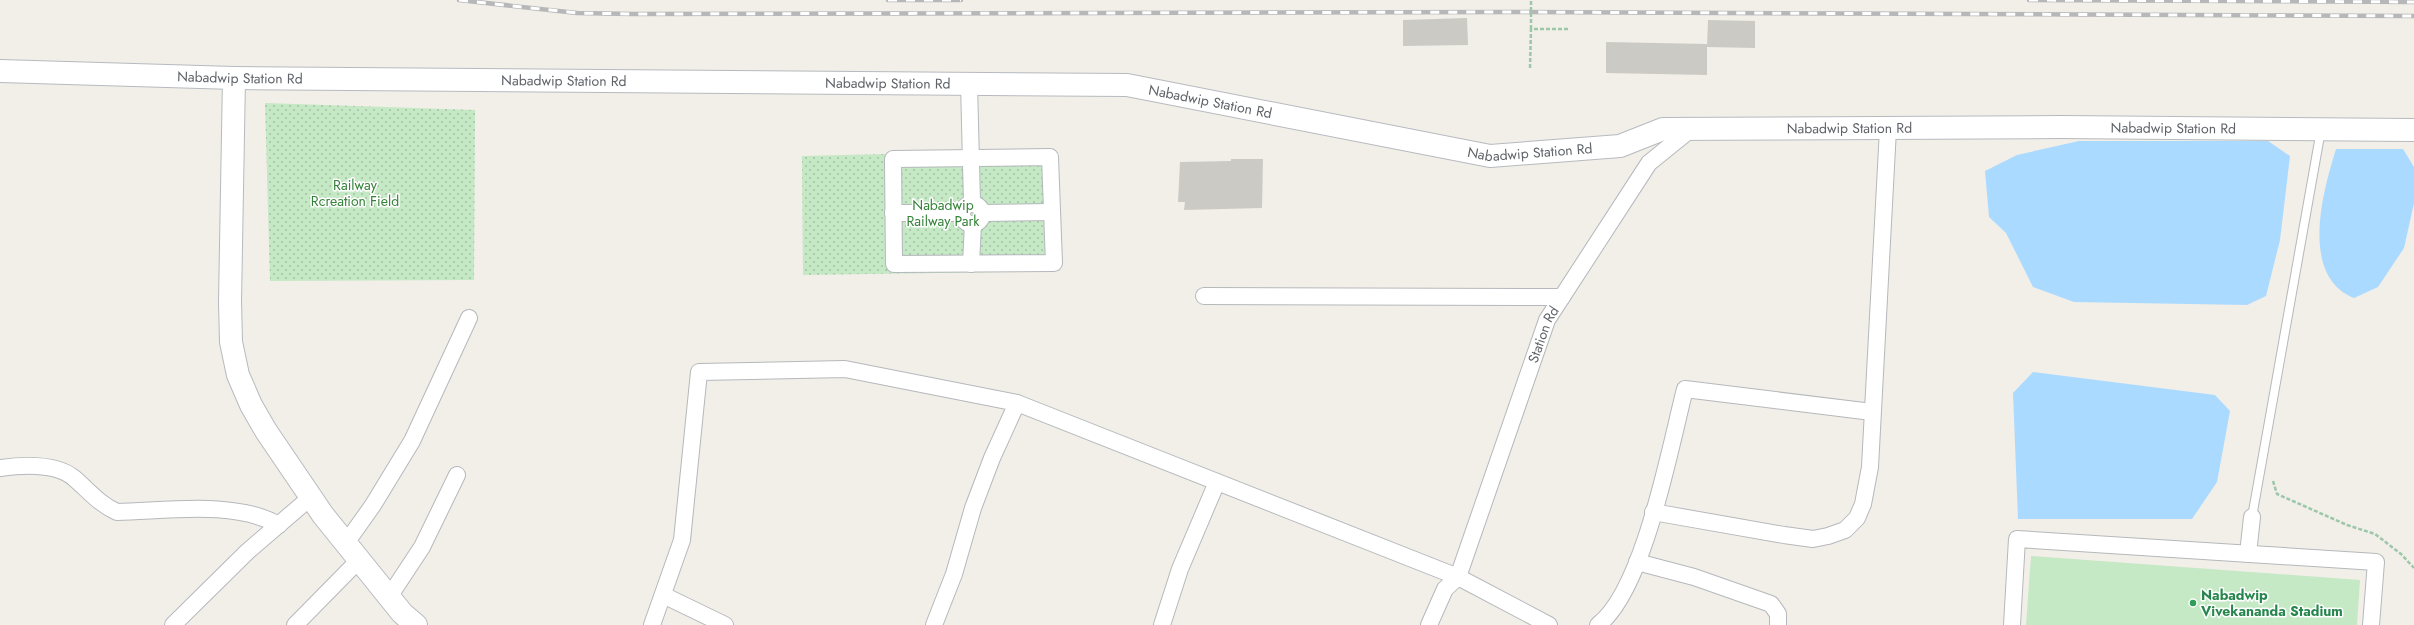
<svg xmlns="http://www.w3.org/2000/svg" width="2414" height="625" viewBox="0 0 2414 625" font-family="Jost,sans-serif">
  <style>
    .park { fill: url(#park-dots) }
    .pitch { fill: #c5e8c5 }
    .water { fill: #aadaff }
    .building { fill: #cccac5 }
    .lines { fill: none; stroke-linecap: round; stroke-linejoin: round }
    .lane-casing { stroke: #b5b8bc; stroke-width: 10 }
    .street-casing { stroke: #b5b8bc; stroke-width: 18 }
    .secondary-casing { stroke: #b6babf; stroke-width: 24 }
    .path { stroke: #9cc7a9; stroke-width: 2.5; stroke-dasharray: 4 2; stroke-linecap: butt }
    .lane { stroke: #fff; stroke-width: 8 }
    .street { stroke: #fff; stroke-width: 16 }
    .secondary { stroke: #fff; stroke-width: 22 }
    .rail-casing { stroke: #b6b7b8; stroke-width: 4.5 }
    .rail { stroke: #fff; stroke-width: 3; stroke-dasharray: 9; stroke-linecap: butt }
    .path-bridge { stroke: #9cc7a9; stroke-width: 2.5; stroke-dasharray: 4 2; stroke-linecap: butt }
    .leisure-dot { fill: #2e9e5b; stroke: #fff; stroke-width: 1.5 }
    .labels { text-anchor: middle; dominant-baseline: central; stroke-width: 3; stroke-linejoin: round; paint-order: stroke }
    .street-label { font-size: 14px; fill: #5f6368; stroke: #fff }
    .park-label { font-size: 14px; fill: #348238; stroke: #fff }
    .leisure-label { font-size: 14px; font-weight: bold; fill: #27864d; stroke: #fff; text-anchor: start }
  </style>
  <defs>
    <pattern id="park-dots" width="8" height="8" patternUnits="userSpaceOnUse"><rect width="8" height="8" fill="#c5e8c5"/><path d="M2 2h.1M6 6h.1" fill="none" stroke="#a3c0a4" stroke-width="1.8" stroke-linecap="round"/></pattern>
  </defs>
  <rect width="100%" height="100%" fill="#f1efe8"/>
  <!-- park -->
  <path class="park" d="M265,103L475,110L474,280L270,281Z
    M1056,150L1060,271L803,275L802,156Z"/>
  <!-- pitch -->
  <path class="pitch" d="M2031,556L2360,580L2357,625H2026Z"/>
  <!-- water -->
  <path class="water" d="M2079,141H2268L2290,156L2280,240L2266,296L2247,305L2074,302L2033,287L2006,233L1989,217L1985,171L2017,155Z
    M2336,149H2403L2414,167V203L2404,248L2378,287L2354,298C2299,276 2323,191 2336,149Z
    M2033,372L2215,395L2230,411L2217,482L2192,519H2018L2013,393Z"/>
  <!-- building -->
  <path class="building" d="M1467,18L1468,45L1403,46V20Z
    M1708,20L1755,21V48L1707,47Z
    M1606,42L1707,44V75L1606,73Z
    M1231,159H1263L1262,208L1184,210L1185,202H1178L1180,162L1231,161Z"/>
  <g class="lines">
    <defs>
      <path id="lane" d="M2252,517L2321,130"/>
      <g id="street">
        <path d="M969,83L972,203"/>
        <path d="M1050,157L1054,263L894,264L893,159Z"/>
        <circle cx="972" cy="214" r="10"/>
        <path d="M893,213H962"/>
        <path d="M983,213L1052,212"/>
        <path d="M971,264L973,224"/>
        <path d="M1204,296L1562,297"/>
        <path d="M0,468C22,465 56,463 74,478C89,491 99,504 117,512C167,511 234,500 279,525"/>
        <path d="M1653,512L1784,535L1813,539L1828,536L1845,530L1857,518L1863,504L1870,467L1888,129"/>
        <path d="M346,543L373,505L412,441L469,318"/>
        <path d="M2248,554L2252,517"/>
        <path d="M1637,562L1694,577L1771,604L1778,614V625"/>
        <path id="s1" d="M1458,577L1547,320L1649,163L1691,129"/>
        <path d="M663,595L725,625"/>
        <path d="M389,597L422,547L457,475"/>
        <path d="M173,625L248,551L311,497"/>
        <path d="M295,625L359,560"/>
        <path d="M652,625L682,540L699,372L845,369L1017,403L1458,577L1549,625"/>
        <path d="M934,625L954,574L973,508L992,458L1017,403"/>
        <path d="M1162,625L1180,569L1217,482"/>
        <path d="M1429,625L1445,589L1458,577"/>
        <path d="M1598,625C1644,590 1670,447 1685,389L1872,412"/>
        <path d="M2012,625L2017,539L2376,562L2371,625"/>
      </g>
      <g id="secondary">
        <path id="s2" d="M0,71L234,78L1127,85L1490,156L1620,146L1663,129L2061,127L2414,130"/>
        <path d="M234,78L230,302L231,342L238,375L251,405L266,431L323,515L402,613L416,625"/>
      </g>
    </defs>
    <!-- lane casing -->
    <use href="#lane" class="lane-casing"/>
    <!-- street casing -->
    <use href="#street" class="street-casing"/>
    <!-- secondary casing -->
    <use href="#secondary" class="secondary-casing"/>
    <!-- path -->
    <path class="path" d="M1530,68L1531,29H1570
      M2273,481L2277,494L2347,525L2375,534L2401,554L2414,568"/>
    <!-- lane -->
    <use href="#lane" class="lane"/>
    <!-- street -->
    <use href="#street" class="street"/>
    <!-- secondary -->
    <use href="#secondary" class="secondary"/>
    <defs>
      <path id="rail" d="M459,0L577,13L633,14L1515,12L2414,16
        M888,0H961
        M2029,0L2414,2"/>
    </defs>
    <!-- rail casing -->
    <use href="#rail" class="rail-casing"/>
    <!-- rail -->
    <use href="#rail" class="rail"/>
    <!-- path-bridge -->
    <path class="path-bridge" d="M1531,29V0"/>
  </g>
  <!-- markers -->
  <circle class="leisure-dot" cx="2193" cy="603" r="4"/>
  <g class="labels">
    <!-- street labels -->
    <g class="street-label">
      <text stroke="none"><textPath href="#s2" startOffset="240">Nabadwip Station Rd</textPath></text>
      <text stroke="none"><textPath href="#s2" startOffset="564">Nabadwip Station Rd</textPath></text>
      <text stroke="none"><textPath href="#s2" startOffset="888">Nabadwip Station Rd</textPath></text>
      <text stroke="none"><textPath href="#s2" startOffset="1212">Nabadwip Station Rd</textPath></text>
      <text stroke="none"><textPath href="#s2" startOffset="2184">Nabadwip Station Rd</textPath></text>
      <text stroke="none"><textPath href="#s2" startOffset="1860">Nabadwip Station Rd</textPath></text>
      <text stroke="none"><textPath href="#s2" startOffset="1537">Nabadwip Station Rd</textPath></text>
      <text stroke="none"><textPath href="#s1" startOffset="257">Station Rd</textPath></text>
    </g>
    <!-- park labels -->
    <g class="park-label">
      <text x="355" y="185">Railway<tspan x="355" dy="16">Rcreation Field</tspan></text>
      <text x="943" y="205">Nabadwip<tspan x="943" dy="16">Railway Park</tspan></text>
    </g>
    <!-- leisure labels -->
    <g class="leisure-label">
      <text x="2201" y="595">Nabadwip<tspan x="2201" dy="16">Vivekananda Stadium</tspan></text>
    </g>
  </g>
</svg>
